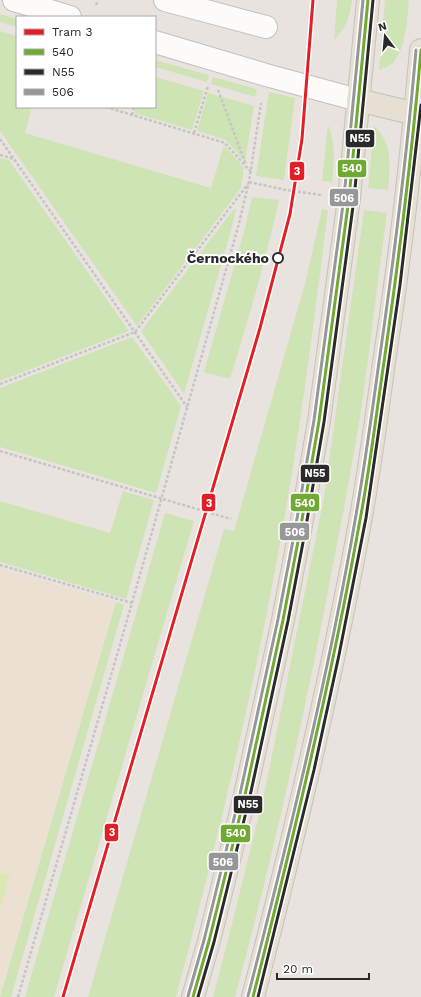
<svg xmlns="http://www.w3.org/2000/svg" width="421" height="997" viewBox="0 0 421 997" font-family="'Work Sans',sans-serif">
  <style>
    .education { fill: #ece0d2 }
    .green { fill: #cfe4b5 }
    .pitch { fill: #dce8b3 }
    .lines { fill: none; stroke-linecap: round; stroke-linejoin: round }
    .minor-casing { stroke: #c1c0c0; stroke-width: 24 }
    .major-casing { stroke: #c4c2c0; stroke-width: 24 }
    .path { stroke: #c6c5c5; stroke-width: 2.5; stroke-dasharray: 3 2; stroke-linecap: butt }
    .minor { stroke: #fcfbfa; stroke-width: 22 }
    .major { stroke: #e6dfd2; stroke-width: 22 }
    .bus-1-casing { stroke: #fff; stroke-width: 6 }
    .bus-2-casing { stroke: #fff; stroke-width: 6 }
    .bus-3-casing { stroke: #fff; stroke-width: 6 }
    .bus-1 { stroke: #70aa32; stroke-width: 3 }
    .bus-2 { stroke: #2b2a29; stroke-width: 3 }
    .bus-3 { stroke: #969797; stroke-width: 3 }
    .tram-1-casing { stroke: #fff; stroke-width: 6 }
    .tram-1 { stroke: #e31e24; stroke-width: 3 }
    .stop-dot { fill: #fff; stroke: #292929; stroke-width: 2 }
    .labels { text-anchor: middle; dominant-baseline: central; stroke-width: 4; stroke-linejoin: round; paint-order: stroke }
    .stop-label { font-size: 14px; font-weight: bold; fill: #292929; stroke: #fff; text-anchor: end }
    .line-badge { stroke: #fff; stroke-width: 1.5 }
    .badge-label { font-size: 11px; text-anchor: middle; font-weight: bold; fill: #fff }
  </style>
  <rect width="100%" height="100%" fill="#e8e3de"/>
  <!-- education -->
  <path class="education" d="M0,568L116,602L0,994Z"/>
  <!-- green -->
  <path class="green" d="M337,0H352C350,16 346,29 334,40Z
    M385,0H409C407,20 407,46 393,63C390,66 383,68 379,70Z
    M0,14L17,19V27L0,22Z
    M0,31L17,36V107H32L25,133L211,188L224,145L244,168L241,188L137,326L0,131Z
    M155,60L209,75L207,82L155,67Z
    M155,77L204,91L192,130L134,113L136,107H155Z
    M213,77L257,89L255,97L211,84Z
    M269,92L295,98L284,180L256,176Z
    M208,93L254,106L245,162L226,140L197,131Z
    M328,125C336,144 334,162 332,182L322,181Z
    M374,126C393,143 390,167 388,190L368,188Z
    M0,158L9,160L129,331L0,381Z
    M252,197L279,200C266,261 248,320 230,379L204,372L245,228Z
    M236,208L232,227L184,394L141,331L233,210Z
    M322,209L328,210C315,314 302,418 284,521C256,681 218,840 176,997H88L224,529L234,531L306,280Z
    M364,210L387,213C378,277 371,341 362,404C353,460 343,515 332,570C305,714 273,856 235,997H213L231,928L265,790L324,497Z
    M132,337L181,406L156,493L0,447V388Z
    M123,491L154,500L126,599L0,562V501L110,533Z
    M165,513L194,521L54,997H25Z
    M116,602L124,605L11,997H0Z"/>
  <!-- pitch -->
  <path class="pitch" d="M0,872L10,875L0,908Z"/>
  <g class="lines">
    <defs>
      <path id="minor" d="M14,0L70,17
        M165,0L266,27
        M155,42L266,75L358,100"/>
      <path id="major" d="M358,100L416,114
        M193,997L209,941L245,795L283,620L300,531L319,421L349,198L368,0
        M253,997C292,846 328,693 357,539C368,481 376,422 384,362C400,259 412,155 421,50"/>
    </defs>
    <!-- minor casing -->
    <use href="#minor" class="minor-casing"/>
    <!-- major casing -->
    <use href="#major" class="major-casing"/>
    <!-- path -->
    <path class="path" d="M96,5L98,0
      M218,90L246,165
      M106,107L225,143L251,172
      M132,115L134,107
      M194,133L208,86
      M0,139L187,407
      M0,155L14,159
      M249,182L286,190L321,195
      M0,384L135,332L248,184
      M0,451L231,519
      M0,565L132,603
      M18,997L132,603L238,227L249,182L261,103"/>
    <!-- minor -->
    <use href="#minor" class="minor"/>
    <!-- major -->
    <use href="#major" class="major"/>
    <defs>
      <path id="bus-1" d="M193,997L209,941L245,795L283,620L300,531L319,421L349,198L368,0
        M253,997C293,839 331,681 360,520C370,468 376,415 384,362C399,258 412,155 421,50"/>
      <path id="bus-2" d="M198,997L214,942L250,796L288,621L305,532L324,422L354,199L373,0
        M258,997L314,770L339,655L366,518L400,285L421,105"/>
      <path id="bus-3" d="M188,996L204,940L240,794L278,619L295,530L314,420L344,197L363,0
        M248,996C289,837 328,677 356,515C365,464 372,413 379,362C394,258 407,154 416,50"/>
    </defs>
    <!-- bus-1 casing -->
    <use href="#bus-1" class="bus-1-casing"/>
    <!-- bus-2 casing -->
    <use href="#bus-2" class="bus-2-casing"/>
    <!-- bus-3 casing -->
    <use href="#bus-3" class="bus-3-casing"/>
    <!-- bus-1 -->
    <use href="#bus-1" class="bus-1"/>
    <!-- bus-2 -->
    <use href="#bus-2" class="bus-2"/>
    <!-- bus-3 -->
    <use href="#bus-3" class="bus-3"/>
    <defs>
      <path id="tram-1" d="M63,997L260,328L290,214L302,139L313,0"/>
    </defs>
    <!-- tram-1 casing -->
    <use href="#tram-1" class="tram-1-casing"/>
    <!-- tram-1 -->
    <use href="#tram-1" class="tram-1"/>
  </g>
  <!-- markers -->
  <circle class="stop-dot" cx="278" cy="258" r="5"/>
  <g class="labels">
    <!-- stop labels -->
    <g class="stop-label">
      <text x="269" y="258">Černockého</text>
    </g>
  </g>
  <g class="line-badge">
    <rect x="345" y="129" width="30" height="19" rx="4" fill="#2b2a29"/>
    <rect x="337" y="159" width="30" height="19" rx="4" fill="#70aa32"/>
    <rect x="289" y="161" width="16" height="20" rx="4" fill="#e31e24"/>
    <rect x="329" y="188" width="30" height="19" rx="4" fill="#969797"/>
    <rect x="300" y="464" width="30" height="19" rx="4" fill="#2b2a29"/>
    <rect x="201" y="493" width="15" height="19" rx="4" fill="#e31e24"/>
    <rect x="290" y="493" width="30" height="19" rx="4" fill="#70aa32"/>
    <rect x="279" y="522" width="31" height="19" rx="4" fill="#969797"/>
    <rect x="233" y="795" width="30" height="19" rx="4" fill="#2b2a29"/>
    <rect x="104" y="823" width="15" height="19" rx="4" fill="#e31e24"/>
    <rect x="220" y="824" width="31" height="19" rx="4" fill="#70aa32"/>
    <rect x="208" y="852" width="31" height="19" rx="4" fill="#969797"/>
  </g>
  <g class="badge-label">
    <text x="360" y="142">N55</text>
    <text x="352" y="172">540</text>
    <text x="297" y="175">3</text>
    <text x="344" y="202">506</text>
    <text x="315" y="477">N55</text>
    <text x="209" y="507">3</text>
    <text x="305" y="507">540</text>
    <text x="295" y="536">506</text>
    <text x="248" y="808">N55</text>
    <text x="112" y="836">3</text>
    <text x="236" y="837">540</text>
    <text x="223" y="866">506</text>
  </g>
  <!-- legend -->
  <rect x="16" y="16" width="140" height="92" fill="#ffffff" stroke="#a9a9a9"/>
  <rect x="24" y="29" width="20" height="6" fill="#e31e24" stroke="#a9a9a9"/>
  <text x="52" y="36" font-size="12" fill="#292929">Tram 3</text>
  <rect x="24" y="49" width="20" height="6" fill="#70aa32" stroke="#a9a9a9"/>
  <text x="52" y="56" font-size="12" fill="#292929">540</text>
  <rect x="24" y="69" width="20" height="6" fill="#2b2a29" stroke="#a9a9a9"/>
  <text x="52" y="76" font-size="12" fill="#292929">N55</text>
  <rect x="24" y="89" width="20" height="6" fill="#969797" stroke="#a9a9a9"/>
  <text x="52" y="96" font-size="12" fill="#292929">506</text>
  <!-- north arrow -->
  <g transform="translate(385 36) rotate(344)" stroke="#ffffff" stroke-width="3" paint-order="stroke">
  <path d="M0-3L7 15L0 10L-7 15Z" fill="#292929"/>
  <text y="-6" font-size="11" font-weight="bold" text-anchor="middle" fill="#292929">N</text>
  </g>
  <!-- scale -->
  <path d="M277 973v6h92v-6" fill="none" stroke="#292929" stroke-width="2"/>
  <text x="283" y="973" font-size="12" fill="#292929" stroke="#ffffff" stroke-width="3" paint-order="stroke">20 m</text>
</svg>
